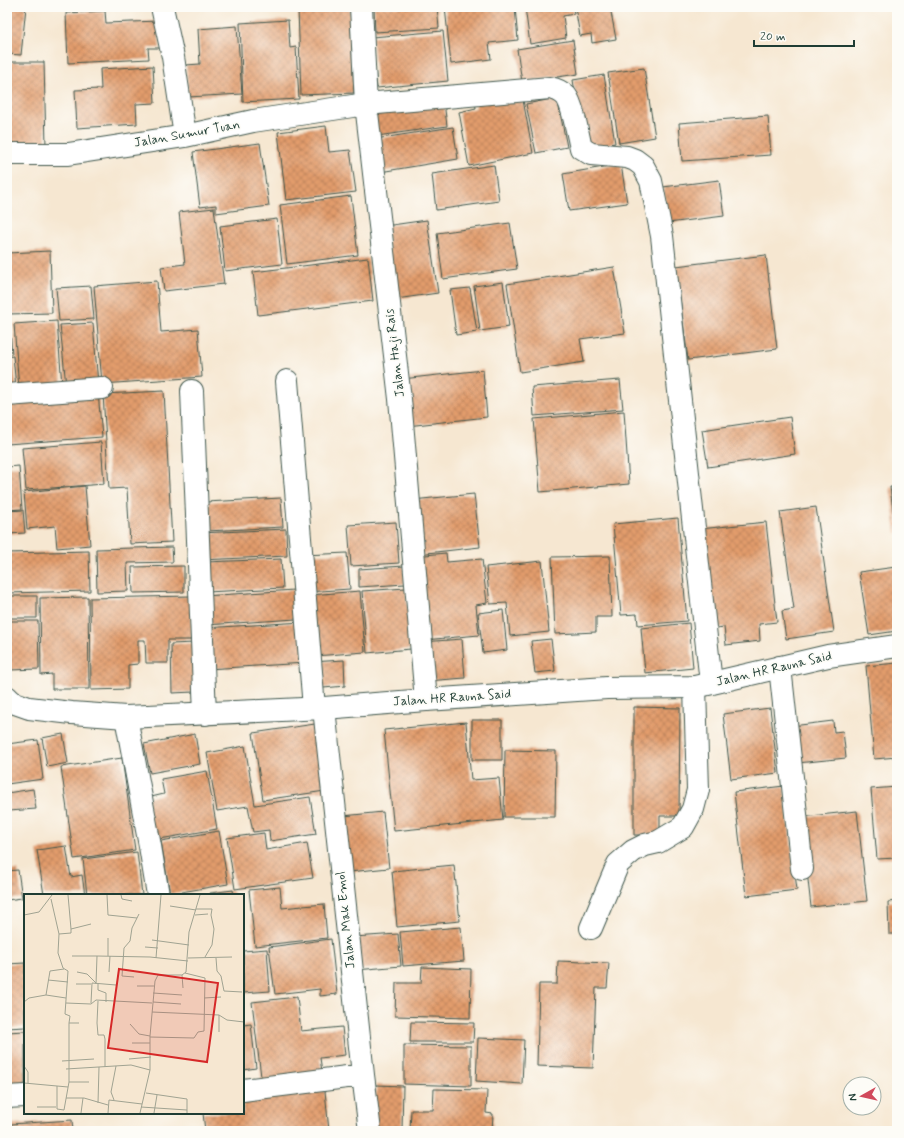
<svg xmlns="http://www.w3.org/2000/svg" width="904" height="1138" viewBox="0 0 904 1138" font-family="Mynerve,sans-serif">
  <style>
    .building { fill: url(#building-cross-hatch) }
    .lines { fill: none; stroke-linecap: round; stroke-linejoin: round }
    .minor-casing { stroke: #3f564c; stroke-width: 24 }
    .secondary-casing { stroke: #3f564c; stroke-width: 24 }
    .minor { stroke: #fff; stroke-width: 22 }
    .secondary { stroke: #fff; stroke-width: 22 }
    .labels { text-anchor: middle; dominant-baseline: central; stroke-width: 3.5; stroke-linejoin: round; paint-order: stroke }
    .street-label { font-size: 13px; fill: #1f3d34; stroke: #fdfcf7 }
    .inset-road { fill: none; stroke: #a0a392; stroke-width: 1 }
    .view { fill: #d62828; fill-opacity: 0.15; stroke: #d62828; stroke-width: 2 }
    .inset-edge { fill: none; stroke: #1f3d34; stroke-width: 2 }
  </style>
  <defs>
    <pattern id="building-cross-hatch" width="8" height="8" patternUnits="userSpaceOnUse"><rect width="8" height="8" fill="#e29c6c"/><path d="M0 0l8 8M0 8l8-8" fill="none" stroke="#b7805a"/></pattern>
  </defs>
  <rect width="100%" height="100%" fill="#fdfcf7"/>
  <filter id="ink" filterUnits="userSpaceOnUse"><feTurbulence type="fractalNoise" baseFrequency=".025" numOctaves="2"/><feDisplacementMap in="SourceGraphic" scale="8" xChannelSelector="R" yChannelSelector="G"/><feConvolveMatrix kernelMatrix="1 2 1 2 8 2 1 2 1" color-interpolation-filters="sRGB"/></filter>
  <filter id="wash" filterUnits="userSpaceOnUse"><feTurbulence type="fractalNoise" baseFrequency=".012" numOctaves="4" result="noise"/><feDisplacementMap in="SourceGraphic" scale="16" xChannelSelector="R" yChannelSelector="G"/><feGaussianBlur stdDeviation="0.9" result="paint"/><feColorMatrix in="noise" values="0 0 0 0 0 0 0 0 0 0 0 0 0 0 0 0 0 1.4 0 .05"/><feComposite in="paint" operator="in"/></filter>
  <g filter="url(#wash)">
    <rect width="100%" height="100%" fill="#f6e7d1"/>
    <g id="blocks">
      <!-- building -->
      <path class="building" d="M7,7H26L21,55L7,54Z
        M69,7H99V8L69,9Z
        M338,7H350L354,93L301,95L298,9Z
        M374,7H437L439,28L375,32Z
        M445,7H515L518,40L489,43L491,59L451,64Z
        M525,7H573L574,14L563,16L566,38L530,44Z
        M575,7H610L616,39L592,43L591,34L580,36Z
        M105,11L106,23L158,21L160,48H148L149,59L68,63L66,13Z
        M288,20L290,48L296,47L299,99L243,102L240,23Z
        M237,26L242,94L188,97L186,65L200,64L198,29Z
        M443,31L448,81L377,88L372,37Z
        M573,40L578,74L522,82L517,49Z
        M7,62H44L46,146H7Z
        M153,66L155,103L136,104L137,124L77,128L75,90L101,89L100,69Z
        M644,68L655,137L619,143L608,73Z
        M604,75L615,143L584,148L573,80Z
        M557,98L567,147L536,153L526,104Z
        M523,100L533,153L469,166L459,112L476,108L475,101Z
        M444,102L447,126L377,136L373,113Z
        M768,116L771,155L682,161L679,123Z
        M326,126L329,152L350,150L356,192L286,200L278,132Z
        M453,127L458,159L380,172L375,139Z
        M260,143L269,206L216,213V205L200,207L193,152Z
        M621,164L627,203L569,211L563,174Z
        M494,165L499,201L436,210L432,174Z
        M719,180L724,216L668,223L663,187Z
        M351,196L358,255L287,264L280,205Z
        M214,208L224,284L164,291L161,267L185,264L179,212Z
        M277,219L282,264L225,271L220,226Z
        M427,220L438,293L396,299L385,226Z
        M510,223L517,269L443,279L437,233Z
        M50,251L52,313L7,314V253Z
        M766,255L777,349L688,360L676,266Z
        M368,258L373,301L258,315L253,272Z
        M614,267L625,333L580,339L584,362L520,372L507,284Z
        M157,281L161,332L198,329L202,377L102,384L94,286Z
        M503,282L509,327L480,331L474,286Z
        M91,286L94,319L59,321L56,288Z
        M470,288L477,332L456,335L450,290Z
        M7,318H9L12,354H7Z
        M57,321L62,385L19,389L14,324Z
        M93,323L98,384L66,386L60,325Z
        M13,356L16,387L7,388V357Z
        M483,370L487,417L407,426L402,379Z
        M620,380L623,409L534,416L532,387Z
        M164,391L172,542L130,544L127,488L109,489L103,394Z
        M98,392L102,437L7,444V399Z
        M624,411L629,484L540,492L534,419Z
        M790,417L795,454L708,467L702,430Z
        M101,442L104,484L26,490L22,448Z
        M19,466L22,509L7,510V467Z
        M85,486L90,545L57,548L55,526L27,529L24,492Z
        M890,487H897V533H896Z
        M474,494L480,547L418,554L412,500Z
        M281,498L283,527L207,531L206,502Z
        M816,507L834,632L786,639L782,611L794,609L780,512Z
        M23,510L25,533L7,534V511Z
        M678,518L687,621L638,625L637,614L621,615L613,524Z
        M396,522L399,563L351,566L348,525Z
        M766,522L777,622L759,624L760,641L726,645L724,627L710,629L700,529Z
        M286,529L287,556L202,560L200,533Z
        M172,547L173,562L127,563L128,591L97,592L96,549Z
        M89,551L90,591L7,593V553Z
        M347,553L350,589L306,592L304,555Z
        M446,553L447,562L482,559L487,603L476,605L479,635L424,640L415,556Z
        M610,556L612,617H596V632L555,634L552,557Z
        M281,559L283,588L207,592L205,562Z
        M542,561L549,632L510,636L507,603L490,604L486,567Z
        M184,566V592L133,593L132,567Z
        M404,566L405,584L359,587V569Z
        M896,567L897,631L869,635L859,572Z
        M406,588L411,649L367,653L362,591Z
        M294,590L296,619L206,625L204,596Z
        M360,591L365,652L315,656L310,595Z
        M9,596H37V618H10Z
        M192,596V640H168V663H146L145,640H138V664L128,665V689L91,690L90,598Z
        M88,597L89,689H52V674L41,675L40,598Z
        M503,610L507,650L483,653L478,613Z
        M10,621H38L39,669L10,670Z
        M303,622L306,663L207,669L204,628Z
        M689,623L693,668L645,673L641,628Z
        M462,639L465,678L427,681L423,642Z
        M551,639L555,671L535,673L531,641Z
        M194,643V692L172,693L171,644Z
        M344,660L345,686L313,689L311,662Z
        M897,663V757L874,759L866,666Z
        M634,707L680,708L679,816H660V835H634Z
        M770,708L778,773L731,779L723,714Z
        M472,720H502V760H472Z
        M833,721L834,732L843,731L846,758L797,763L792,726Z
        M466,722L471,780L499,778L503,820L394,831L384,730Z
        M315,724L325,791L263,800L253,733Z
        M63,734L68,763L47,767L42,738Z
        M195,734L200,764L150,773L144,744Z
        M38,740L43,779L7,784V744Z
        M245,746L255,805L310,797L316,834L270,841L269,830L253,832L248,806L217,811L207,753Z
        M505,750L556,751L555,817H504Z
        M122,758L135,850L74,859L61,767Z
        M207,771L217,829L154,840L147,798L164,794L161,779Z
        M784,786L797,890L746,896L734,792Z
        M897,787V858L877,859L871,789Z
        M33,789L36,809L9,811L7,793Z
        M857,811L867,901L811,907L801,817Z
        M383,812L389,868L349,872L343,816Z
        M219,831L228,884L170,894L161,841Z
        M264,833L266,850L307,843L313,878L235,889L227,838Z
        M66,846L71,877L82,875L85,895H44L37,850Z
        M137,852L142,895H87L83,859Z
        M454,865L460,921L397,927L392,871Z
        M18,870L22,898L7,900V871Z
        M280,887L282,908L324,904L327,938L255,946L249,890Z
        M233,890L234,895H211L210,893Z
        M897,901V934H889L888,902Z
        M461,927L464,961L403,966L400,932Z
        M398,934L401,966L356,970L354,937Z
        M331,939L337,994L320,996V989L275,994L269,947Z
        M267,949L270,991L243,993V951Z
        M558,961L609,963L607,988H596L593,1068L537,1066L539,984H557Z
        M25,963V1027L7,1028V964Z
        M422,967L471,969L470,1018L395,1016L396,983H421Z
        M297,997L301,1031L342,1027L345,1055L320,1058L323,1078L262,1085L252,1002Z
        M411,1022L474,1023L473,1042H410Z
        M251,1024L256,1068L243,1070V1025Z
        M25,1031V1089L7,1090V1032Z
        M478,1038L524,1040L522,1084L476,1081Z
        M404,1045L471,1046V1086L404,1084Z
        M376,1085L403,1086L402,1131H375Z
        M434,1089L487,1090L486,1113L493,1114L492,1131H410L411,1110H433Z
        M325,1091L329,1131H205L203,1113H243V1098Z
        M72,1120L73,1131H12L11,1124Z"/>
    </g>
  </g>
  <g filter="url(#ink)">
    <use href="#blocks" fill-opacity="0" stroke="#3f564c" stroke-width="1"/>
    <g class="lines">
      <defs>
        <path id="minor" d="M162,7L173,57L185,136
          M361,7L366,104L400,399L426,700
          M7,154H68L185,136L253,121L366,104L550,88C556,89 561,91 566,96C573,105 578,136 581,148L591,154L627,157L635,160L643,166L651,181L662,236L711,683
          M287,381L314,708
          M192,391L205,714
          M7,395L102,388
          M780,667L802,869
          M324,708L363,1075L370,1131
          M126,717L150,846L158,895
          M591,928L618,864L633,851L645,845L658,842L683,827L693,809L698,790L695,687
          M243,1090L363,1075
          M7,1097L25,1096"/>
        <path id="secondary" d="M7,697L12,702L29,708L72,713L126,717L324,708L426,700L607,688L695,687L828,656L897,646"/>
      </defs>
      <!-- minor casing -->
      <use href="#minor" class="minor-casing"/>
      <!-- secondary casing -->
      <use href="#secondary" class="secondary-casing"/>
      <!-- minor -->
      <use href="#minor" class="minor"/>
      <!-- secondary -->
      <use href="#secondary" class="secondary"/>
    </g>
  </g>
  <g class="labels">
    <!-- street labels -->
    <g class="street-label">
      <text transform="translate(187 134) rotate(-10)">Jalan Sumur Tuan</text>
      <text transform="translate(395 353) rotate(-97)">Jalan Haji Rais</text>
      <text transform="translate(774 669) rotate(-13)">Jalan HR Rauna Said</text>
      <text transform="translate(452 698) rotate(-4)">Jalan HR Rauna Said</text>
      <text transform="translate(346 920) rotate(-96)">Jalan Mak Emol</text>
    </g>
  </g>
  <!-- overview -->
  <g transform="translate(24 894)">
    <rect width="220" height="220" fill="#f6e7d1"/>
    <path class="inset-road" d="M44,1L47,35M83,1L84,21L113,24M97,1L98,5L108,7M27,5L35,40L34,59L39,74L44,77L41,120L46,122L45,129M146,12L172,16M172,15H188L187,21L190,35L188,51L181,63M0,21L15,18L28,1M171,21L184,20M35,40L47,39V35L67,30M84,44V62M128,46L165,51M121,53L134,54M48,62H73M132,64L137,1M164,64L208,63M192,64L193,77L197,82L200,97L218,98M53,78L63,80L72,89M85,78L86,62M158,81L159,94M110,83L98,82L100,54L106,47L108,34L115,20M24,86L44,88M52,90H67M72,90L73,62L126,63L164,67M74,90V96L82,99V108M113,92H130M129,99L158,101M22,101L26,77L40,75M180,104L197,103M74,107L73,129L74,141H80L81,145V173M0,108L5,104L22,101L42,104M129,108L157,110M42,109L67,110L72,106L128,109M67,109L68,89L92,91M128,118L195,121L203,126L220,128M106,130L115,140L126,142M195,138V121M126,143L170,144L174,138L180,137L181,84L161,79M108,149H126M105,165L127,163M38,167L70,165M0,172L4,178V189M42,175L107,171L126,176M45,188H65M0,189L44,193M33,192V215L40,216L45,188V129H55M122,199L163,205V219M42,204H60L84,211M90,206L87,198L92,172M74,209L75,173M13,213H32M117,213L163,216M57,219L59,204M84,219L85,206L118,210M116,219L126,176V142L131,87L134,81H158L162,78L165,38L176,1M130,219L133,201"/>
    <path class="view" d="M95,75L194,89L183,168L84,154Z"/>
    <rect width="220" height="220" class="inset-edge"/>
  </g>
  <!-- margin -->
  <rect width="904" height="1138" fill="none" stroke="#fdfcf7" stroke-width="24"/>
  <!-- north arrow -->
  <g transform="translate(862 1096) rotate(262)"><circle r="19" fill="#fdfcf7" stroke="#a4b0a9"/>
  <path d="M0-3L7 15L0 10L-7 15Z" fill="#d1495b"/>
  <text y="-6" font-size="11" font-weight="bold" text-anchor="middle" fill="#1f3d34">N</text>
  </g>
  <!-- scale -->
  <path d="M754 40v6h100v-6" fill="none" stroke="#1f3d34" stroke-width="2"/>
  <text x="760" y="40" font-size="12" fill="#1f3d34" stroke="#fdfcf7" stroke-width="3" paint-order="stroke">20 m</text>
</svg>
